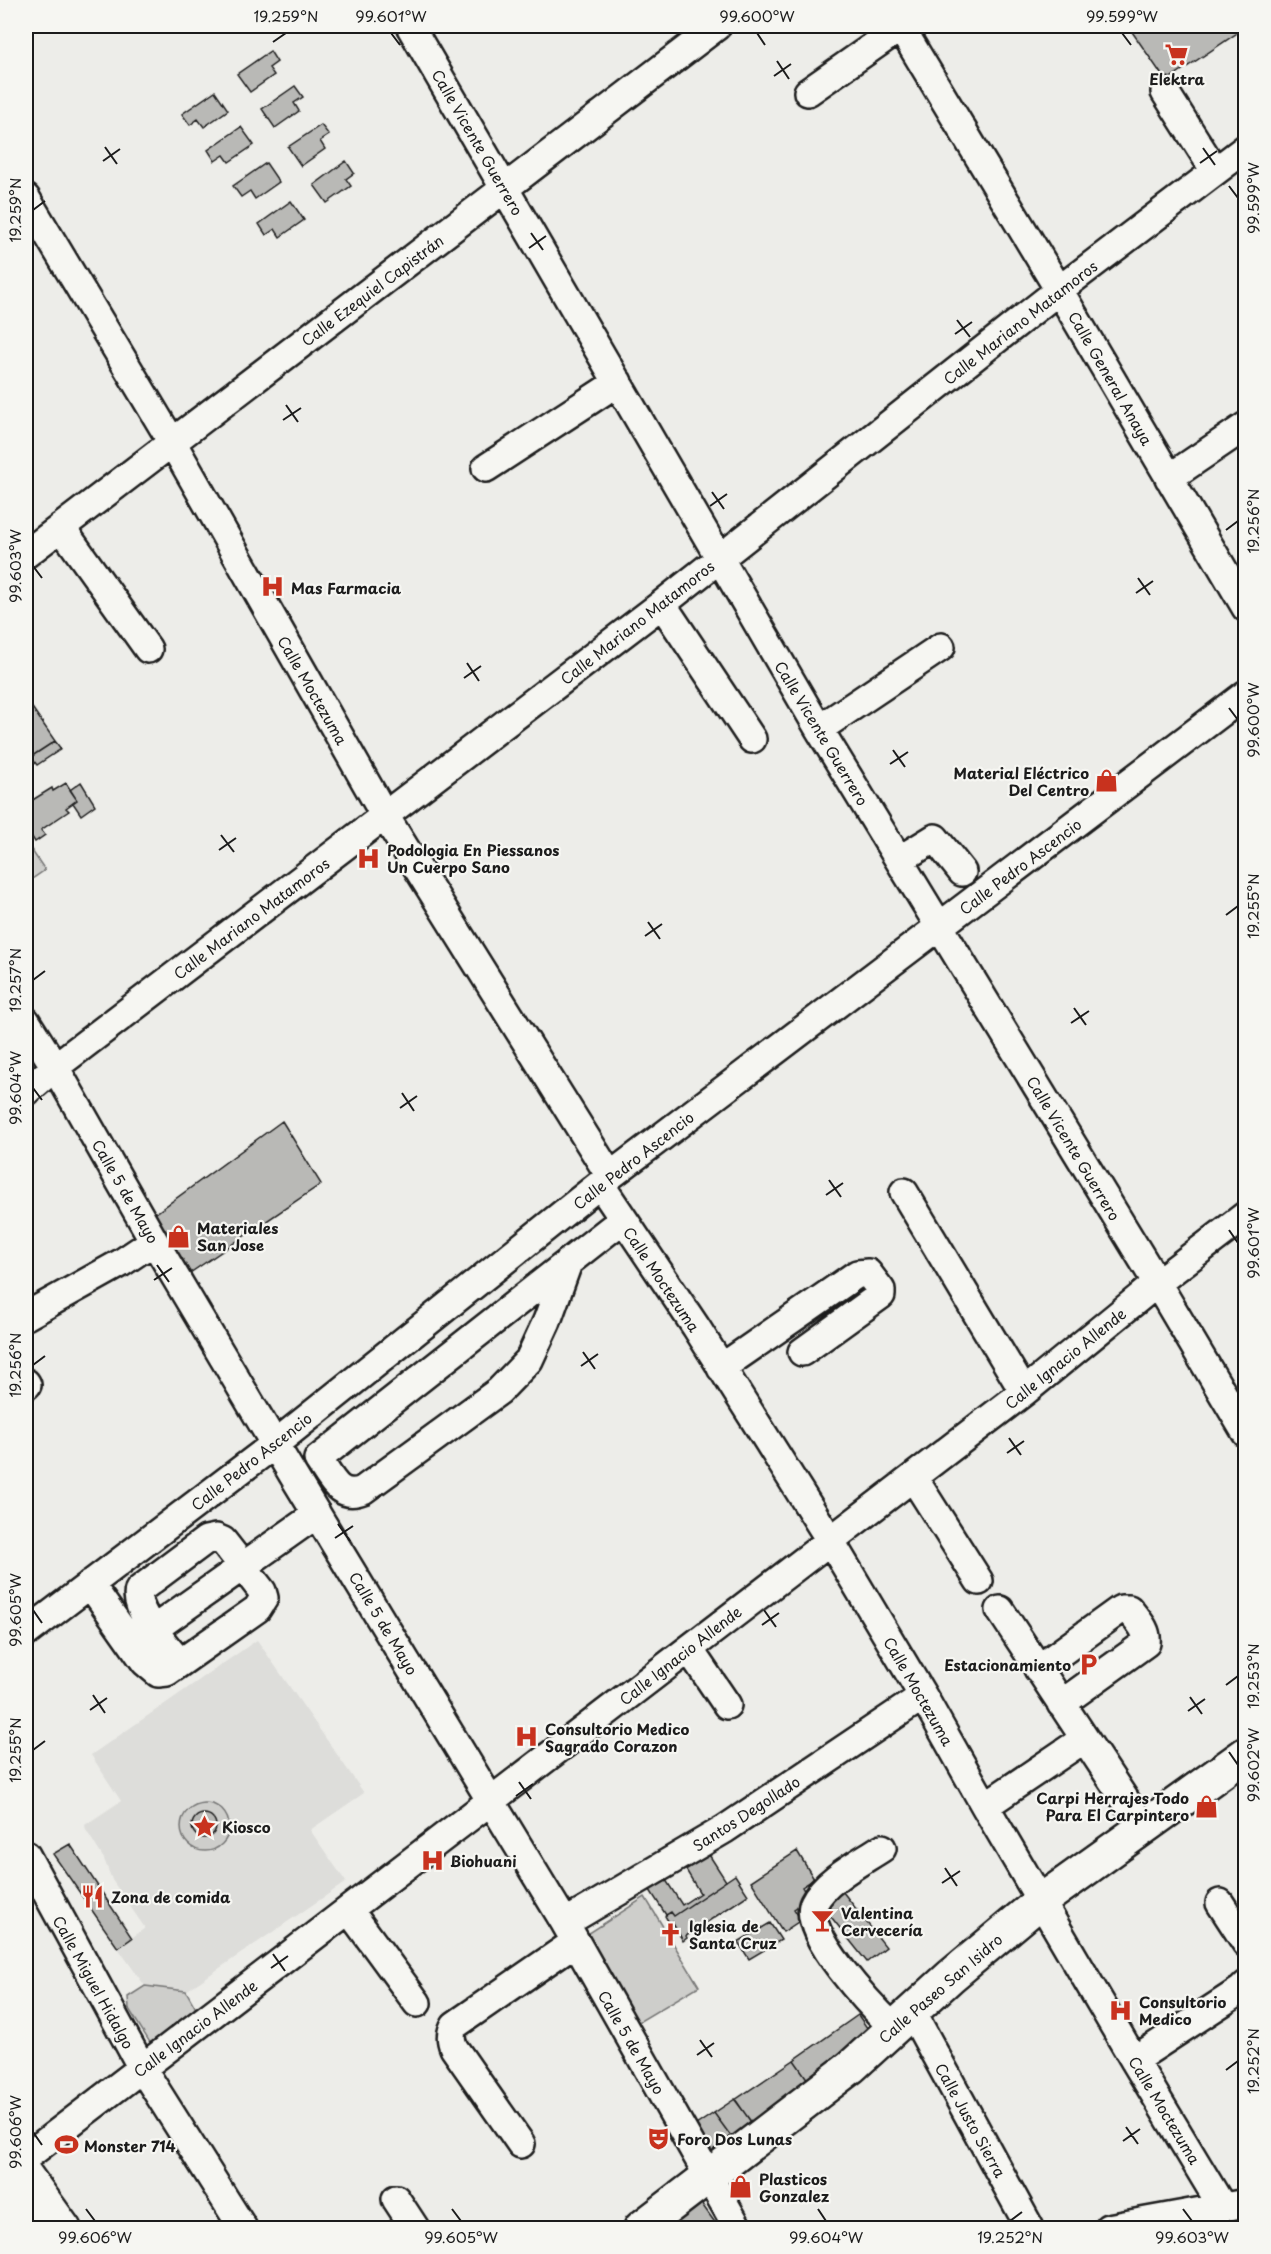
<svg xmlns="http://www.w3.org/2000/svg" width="1271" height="2254" viewBox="0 0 1271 2254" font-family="'Playpen Sans',sans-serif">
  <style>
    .built { fill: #ddddda }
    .green { fill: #cececb; stroke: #757574; stroke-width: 1.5 }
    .building { fill: #b9b9b6; stroke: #1c1c1c; stroke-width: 1.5 }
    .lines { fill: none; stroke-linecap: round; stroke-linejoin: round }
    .minor-casing { stroke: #1c1c1c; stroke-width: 32 }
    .major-casing { stroke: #1c1c1c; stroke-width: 38 }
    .minor { stroke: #f6f6f2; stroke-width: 27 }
    .major { stroke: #f6f6f2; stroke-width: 33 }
    .ticks { fill: none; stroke: #1c1c1c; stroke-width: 2 }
    .labels { text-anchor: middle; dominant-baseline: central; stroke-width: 4.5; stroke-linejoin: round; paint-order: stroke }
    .poi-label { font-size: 15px; font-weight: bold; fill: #1c1c1c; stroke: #f6f6f2; text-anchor: start }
    .street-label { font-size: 15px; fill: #1c1c1c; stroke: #f6f6f2 }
    .neatline { fill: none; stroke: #1c1c1c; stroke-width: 2 }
    .ticks-label { font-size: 15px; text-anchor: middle; fill: #1c1c1c }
  </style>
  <rect width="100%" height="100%" fill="#edede9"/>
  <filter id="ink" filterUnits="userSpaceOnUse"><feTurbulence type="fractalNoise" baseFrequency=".0167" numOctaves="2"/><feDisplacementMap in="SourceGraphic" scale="12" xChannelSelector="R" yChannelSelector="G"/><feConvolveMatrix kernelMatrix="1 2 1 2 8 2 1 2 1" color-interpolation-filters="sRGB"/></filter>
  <g filter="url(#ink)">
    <!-- built -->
    <path class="built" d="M257,1640L364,1793L310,1830L346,1882L186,1991L145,1986L118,1948L145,1928L112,1880L104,1859L86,1830L85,1825L121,1801L91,1755Z
      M1245,2220V2228H1196Z"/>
    <!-- green -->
    <path class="green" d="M26,842L45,870L26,883Z
      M181 1827a24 24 0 1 1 48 0a24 24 0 1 1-48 0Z
      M645,1897L699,1986L632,2026L583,1937Z
      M145,1986L186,1991L195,2007L194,2020L154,2049L129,2009L128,1997Z"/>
    <!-- building -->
    <path class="building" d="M1128,26H1246V27L1166,81Z
      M270,51L277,62L269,68L274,75L250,92L237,74Z
      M295,86L303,97L294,103L299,111L275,128L262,109Z
      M215,91L228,110L204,127L198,119L190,125L182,114Z
      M321,125L329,135L320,141L325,149L301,166L288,147Z
      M241,127L254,145L229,162L224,155L215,161L208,150Z
      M346,161L354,173L346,179L351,186L327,203L314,185Z
      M266,163L279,182L255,199L250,191L241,197L233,186Z
      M291,201L304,220L280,237L275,229L266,235L259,224Z
      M26,699L55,741L26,760Z
      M55,741L61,749L37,765L34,761L27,766L26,760Z
      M81,782L95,805L81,815L73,803L77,800L70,790Z
      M66,783L77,800L66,808L69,811L41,830L45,835L35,842L26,828V804L52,788L53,791Z
      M282,1121L321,1184L184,1277L148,1219Z
      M192 1826a12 12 0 1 1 24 0a12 12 0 1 1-24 0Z
      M70,1844L132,1938L118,1948L53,1854Z
      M706,1850L726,1881L674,1916L671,1912L666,1915L648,1887L664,1877L682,1905L700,1893L683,1865Z
      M797,1851L814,1879L802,1887L809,1899L794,1909L801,1920L783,1932L751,1881Z
      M735,1875L748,1895L686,1936L687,1938L683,1941L672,1922L670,1924L665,1916L671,1912L674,1916Z
      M839,1887L886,1947L867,1962L820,1903Z
      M770,1923L781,1940L749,1959L738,1942Z
      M858,2015L870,2032L810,2083L794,2060Z
      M794,2060L810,2083L752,2123L735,2100Z
      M735,2099L753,2125L733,2139L714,2113Z
      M714,2113L733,2139L705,2161L687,2131Z
      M701,2203L719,2228H699L698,2226L694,2228H665Z"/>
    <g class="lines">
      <defs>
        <path id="minor" d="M410,26L819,729L1157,1283L1246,1433
          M900,26L1059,290L1246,608
          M808,92L901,27
          M1165,92L1215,171
          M26,198L172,442L385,816L610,1176
          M486,468L618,382
          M1169,478L1246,426
          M61,527L148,649
          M26,554L717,26
          M662,604L752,739
          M819,729L941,647
          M899,860L935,838L962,872
          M26,1021L55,1067L154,1241L293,1475L565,1923L738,2228
          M26,1092L55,1067L662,604L1059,290L1246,148
          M600,1184L696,1327L830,1540L923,1696L985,1806L1134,2060L1223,2208
          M904,1192L1024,1392
          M568,1263L547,1321L529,1360L499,1391L363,1490C338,1500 331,1477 318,1459L622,1220
          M26,1316L121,1263L154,1241
          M721,1368L857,1274L868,1273L881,1290V1295L802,1352
          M26,1383L27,1385
          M913,1477L979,1581
          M90,1584L145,1662L158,1673L167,1672L180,1663L257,1609L264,1598L262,1591L223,1541L216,1538L206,1540L139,1590C132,1609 168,1648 180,1663
          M1000,1610L1143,1827
          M154,1629L317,1514
          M26,1633L275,1444L610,1176L1246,694
          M689,1649L727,1705
          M1038,1669L1121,1609H1129C1137,1620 1148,1629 1146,1643L1061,1704
          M985,1806L1084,1739
          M882,1848C861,1862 825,1880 814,1903C800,1932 873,2008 894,2028
          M26,1855L142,2068L243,2228
          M1220,1903L1246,1943
          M349,1910L417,2003
          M565,1923L725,1829L923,1696
          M912,2012L1030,2228
          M1134,2060L1241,1990L1246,1985
          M521,2144L454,2048C450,2039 450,2033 455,2025L575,1942
          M26,2157L1024,1392L1157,1283L1246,1215
          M26,2171L67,2228
          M396,2199L415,2228
          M26,2209L39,2228
          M1108,2228L1246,2203"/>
        <path id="major" d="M641,2228L851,2067L951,1976L1041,1901L1246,1754"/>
      </defs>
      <!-- minor casing -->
      <use href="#minor" class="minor-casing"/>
      <!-- major casing -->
      <use href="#major" class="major-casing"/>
      <!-- minor -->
      <use href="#minor" class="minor"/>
      <!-- major -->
      <use href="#major" class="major"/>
    </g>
  </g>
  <!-- ticks -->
  <path class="ticks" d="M391,33L400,45M757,33L765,45M1122,33L1131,45M273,42L286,33M777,61L789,79M774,76L791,64M105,147L117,164M1203,148L1215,165M103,161L120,149M1200,163L1217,151M1229,186L1238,198M33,210L45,201M531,233L543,250M529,248L546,236M957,320L970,337M955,334L972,322M286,405L298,422M283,420L301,408M712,492L724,509M710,506L727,494M1226,530L1238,521M33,566L42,578M1138,578L1150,595M1136,593L1153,581M467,663L479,681M464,678L481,666M1229,708L1238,720M893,750L905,767M890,764L908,752M221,835L234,852M219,850L236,838M1226,915L1238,906M648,922L660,939M645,936L662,924M33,980L45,971M1074,1008L1086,1025M1071,1023L1089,1011M33,1088L42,1100M402,1093L414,1111M400,1108L417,1096M829,1180L841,1197M826,1195L843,1183M1229,1230L1238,1243M157,1265L169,1282M154,1280L172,1268M583,1352L595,1369M33,1365L45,1356M581,1366L598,1354M1009,1438L1021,1455M1007,1453L1024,1441M338,1524L350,1541M335,1538L353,1526M33,1610L42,1623M764,1610L776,1627M762,1625L779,1613M1226,1685L1238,1676M93,1695L105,1713M1190,1697L1202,1714M90,1710L107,1698M1188,1711L1205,1699M33,1750L45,1741M1229,1752L1238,1765M519,1782L531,1799M516,1796L533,1784M945,1868L957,1886M942,1883L960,1871M273,1954L285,1971M271,1968L288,1956M700,2040L712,2057M697,2055L714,2043M1226,2070L1238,2061M1126,2127L1138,2144M33,2132L42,2145M1123,2141L1140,2129M86,2209L95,2221M452,2209L461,2221M818,2209L826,2221M1183,2209L1192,2221M1010,2221L1022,2212"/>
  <!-- icons -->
  <defs>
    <symbol id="supermarket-bare" viewBox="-9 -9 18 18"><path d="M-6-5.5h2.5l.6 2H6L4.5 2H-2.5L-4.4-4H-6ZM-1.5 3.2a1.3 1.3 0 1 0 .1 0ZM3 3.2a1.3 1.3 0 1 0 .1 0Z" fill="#c8321e" stroke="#f6f6f2" stroke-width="2.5" paint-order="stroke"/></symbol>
    <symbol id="hospital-bare" viewBox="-9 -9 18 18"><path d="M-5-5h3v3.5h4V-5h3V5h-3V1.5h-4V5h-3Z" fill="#c8321e" stroke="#f6f6f2" stroke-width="2.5" paint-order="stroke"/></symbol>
    <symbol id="shop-bare" viewBox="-9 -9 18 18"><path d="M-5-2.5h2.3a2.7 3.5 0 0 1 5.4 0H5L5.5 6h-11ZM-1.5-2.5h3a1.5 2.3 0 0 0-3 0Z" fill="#c8321e" stroke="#f6f6f2" stroke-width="2.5" paint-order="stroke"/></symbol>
    <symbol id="parking-bare" viewBox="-9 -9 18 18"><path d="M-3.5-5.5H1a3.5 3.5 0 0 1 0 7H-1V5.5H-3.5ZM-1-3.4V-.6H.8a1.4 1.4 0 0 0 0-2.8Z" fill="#c8321e" stroke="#f6f6f2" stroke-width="2.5" paint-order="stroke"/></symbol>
    <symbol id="sight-bare" viewBox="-9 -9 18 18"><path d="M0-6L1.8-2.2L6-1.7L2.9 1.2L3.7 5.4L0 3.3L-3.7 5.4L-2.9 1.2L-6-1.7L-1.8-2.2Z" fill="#c8321e" stroke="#f6f6f2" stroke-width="2.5" paint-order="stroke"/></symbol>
    <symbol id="restaurant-bare" viewBox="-9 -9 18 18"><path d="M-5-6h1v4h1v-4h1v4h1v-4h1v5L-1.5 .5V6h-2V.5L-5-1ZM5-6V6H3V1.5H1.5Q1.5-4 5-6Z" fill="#c8321e" stroke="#f6f6f2" stroke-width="2.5" paint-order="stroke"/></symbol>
    <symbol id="bar-bare" viewBox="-9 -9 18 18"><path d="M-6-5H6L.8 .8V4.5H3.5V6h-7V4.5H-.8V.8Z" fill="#c8321e" stroke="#f6f6f2" stroke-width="2.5" paint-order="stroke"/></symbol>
    <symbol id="church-bare" viewBox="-9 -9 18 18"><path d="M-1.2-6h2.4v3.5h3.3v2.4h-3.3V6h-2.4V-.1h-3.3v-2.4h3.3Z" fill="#c8321e" stroke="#f6f6f2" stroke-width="2.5" paint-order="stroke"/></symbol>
    <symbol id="theatre-bare" viewBox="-9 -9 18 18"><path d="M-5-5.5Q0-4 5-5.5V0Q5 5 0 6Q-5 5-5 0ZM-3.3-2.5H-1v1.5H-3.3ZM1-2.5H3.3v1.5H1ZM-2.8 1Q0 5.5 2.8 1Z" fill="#c8321e" stroke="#f6f6f2" stroke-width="2.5" paint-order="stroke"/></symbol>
    <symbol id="stadium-bare" viewBox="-9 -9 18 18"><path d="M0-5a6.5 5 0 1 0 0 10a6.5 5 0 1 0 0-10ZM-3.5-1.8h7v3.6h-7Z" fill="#c8321e" stroke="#f6f6f2" stroke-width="2.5" paint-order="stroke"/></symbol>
  </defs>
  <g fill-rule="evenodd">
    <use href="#supermarket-bare" x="1160" y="38" width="33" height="33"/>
    <use href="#hospital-bare" x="256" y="570" width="33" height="33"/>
    <use href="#shop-bare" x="1090" y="764" width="33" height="33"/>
    <use href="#hospital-bare" x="352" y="842" width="33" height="33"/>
    <use href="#shop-bare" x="162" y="1220" width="33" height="33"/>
    <use href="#parking-bare" x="1072" y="1648" width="33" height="33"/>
    <use href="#hospital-bare" x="510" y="1720" width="33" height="33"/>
    <use href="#shop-bare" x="1190" y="1790" width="33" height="33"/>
    <use href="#sight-bare" x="188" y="1810" width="33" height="33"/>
    <use href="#hospital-bare" x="416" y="1844" width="33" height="33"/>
    <use href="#restaurant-bare" x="76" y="1880" width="33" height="33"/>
    <use href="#bar-bare" x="806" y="1904" width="33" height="33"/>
    <use href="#church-bare" x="654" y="1918" width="33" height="33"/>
    <use href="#hospital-bare" x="1104" y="1994" width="33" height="33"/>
    <use href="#theatre-bare" x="642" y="2122" width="33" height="33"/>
    <use href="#stadium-bare" x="50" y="2128" width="33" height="33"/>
    <use href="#shop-bare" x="724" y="2170" width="33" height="33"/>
  </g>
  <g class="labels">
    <!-- poi labels -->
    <g class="poi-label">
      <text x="1177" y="78" text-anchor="middle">Elektra</text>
      <text x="291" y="587">Mas Farmacia</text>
      <text x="1089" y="772" text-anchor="end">Material Eléctrico<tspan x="1089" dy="17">Del Centro</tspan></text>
      <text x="387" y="849">Podologia En Piessanos<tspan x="387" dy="17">Un Cuerpo Sano</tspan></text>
      <text x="197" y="1227">Materiales<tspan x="197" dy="17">San Jose</tspan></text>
      <text x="1071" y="1664" text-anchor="end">Estacionamiento</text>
      <text x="545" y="1728">Consultorio Medico<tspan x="545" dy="17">Sagrado Corazon</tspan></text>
      <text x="1189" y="1797" text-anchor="end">Carpi Herrajes Todo<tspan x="1189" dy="17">Para El Carpintero</tspan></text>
      <text x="222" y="1826">Kiosco</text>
      <text x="450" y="1860">Biohuani</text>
      <text x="111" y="1896">Zona de comida</text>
      <text x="841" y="1912">Valentina<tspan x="841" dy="17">Cervecería</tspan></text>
      <text x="689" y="1925">Iglesia de<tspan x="689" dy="17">Santa Cruz</tspan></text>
      <text x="1139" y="2001">Consultorio<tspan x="1139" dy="17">Medico</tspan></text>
      <text x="677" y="2138">Foro Dos Lunas</text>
      <text x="84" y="2145">Monster 714</text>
      <text x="759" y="2178">Plasticos<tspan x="759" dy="17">Gonzalez</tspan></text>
    </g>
    <!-- street labels -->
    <g class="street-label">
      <text transform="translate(478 142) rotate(60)">Calle Vicente Guerrero</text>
      <text transform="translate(372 290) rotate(-37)">Calle Ezequiel Capistrán</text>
      <text transform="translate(1020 322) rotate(-38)">Calle Mariano Matamoros</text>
      <text transform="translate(1111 378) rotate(60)">Calle General Anaya</text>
      <text transform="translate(637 622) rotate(-38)">Calle Mariano Matamoros</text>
      <text transform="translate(313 690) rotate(60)">Calle Moctezuma</text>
      <text transform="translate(822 733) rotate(59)">Calle Vicente Guerrero</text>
      <text transform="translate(1020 866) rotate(-37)">Calle Pedro Ascencio</text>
      <text transform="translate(251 918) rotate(-37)">Calle Mariano Matamoros</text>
      <text transform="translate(1074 1148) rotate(59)">Calle Vicente Guerrero</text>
      <text transform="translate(633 1160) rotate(-38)">Calle Pedro Ascencio</text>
      <text transform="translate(126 1191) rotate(60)">Calle 5 de Mayo</text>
      <text transform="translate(662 1279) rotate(56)">Calle Moctezuma</text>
      <text transform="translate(1065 1358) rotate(-39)">Calle Ignacio Allende</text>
      <text transform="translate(251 1461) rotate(-38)">Calle Pedro Ascencio</text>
      <text transform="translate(384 1623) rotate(59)">Calle 5 de Mayo</text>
      <text transform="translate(680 1655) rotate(-38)">Calle Ignacio Allende</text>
      <text transform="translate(919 1691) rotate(60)">Calle Moctezuma</text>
      <text transform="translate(746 1813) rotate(-33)">Santos Degollado</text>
      <text transform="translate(94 1982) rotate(61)">Calle Miguel Hidalgo</text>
      <text transform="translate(940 1988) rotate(-41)">Calle Paseo San Isidro</text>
      <text transform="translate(195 2028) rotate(-37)">Calle Ignacio Allende</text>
      <text transform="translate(632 2042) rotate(60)">Calle 5 de Mayo</text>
      <text transform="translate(1165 2110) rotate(59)">Calle Moctezuma</text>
      <text transform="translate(971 2120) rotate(61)">Calle Justo Sierra</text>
    </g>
  </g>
  <!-- margin -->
  <rect width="1271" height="2254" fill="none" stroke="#f6f6f2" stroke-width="66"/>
  <rect x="33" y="33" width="1205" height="2188" class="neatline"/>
  <g class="ticks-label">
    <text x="286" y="22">19.259°N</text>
    <text x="391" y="22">99.601°W</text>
    <text x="757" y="22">99.600°W</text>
    <text x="1122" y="22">99.599°W</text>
    <text transform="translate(1254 198) rotate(-90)" y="5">99.599°W</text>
    <text transform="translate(16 210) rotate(-90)" y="5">19.259°N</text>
    <text transform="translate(1254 521) rotate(-90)" y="5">19.256°N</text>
    <text transform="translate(16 566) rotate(-90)" y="5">99.603°W</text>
    <text transform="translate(1254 720) rotate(-90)" y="5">99.600°W</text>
    <text transform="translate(1254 906) rotate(-90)" y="5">19.255°N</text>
    <text transform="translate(16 980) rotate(-90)" y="5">19.257°N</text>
    <text transform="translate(16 1088) rotate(-90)" y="5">99.604°W</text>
    <text transform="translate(1254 1243) rotate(-90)" y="5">99.601°W</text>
    <text transform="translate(16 1365) rotate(-90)" y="5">19.256°N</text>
    <text transform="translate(16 1610) rotate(-90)" y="5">99.605°W</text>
    <text transform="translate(1254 1676) rotate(-90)" y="5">19.253°N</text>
    <text transform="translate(16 1750) rotate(-90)" y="5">19.255°N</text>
    <text transform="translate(1254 1765) rotate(-90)" y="5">99.602°W</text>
    <text transform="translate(1254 2061) rotate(-90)" y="5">19.252°N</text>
    <text transform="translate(16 2132) rotate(-90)" y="5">99.606°W</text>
    <text x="95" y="2243">99.606°W</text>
    <text x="461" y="2243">99.605°W</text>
    <text x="826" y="2243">99.604°W</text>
    <text x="1010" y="2243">19.252°N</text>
    <text x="1192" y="2243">99.603°W</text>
  </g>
</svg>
